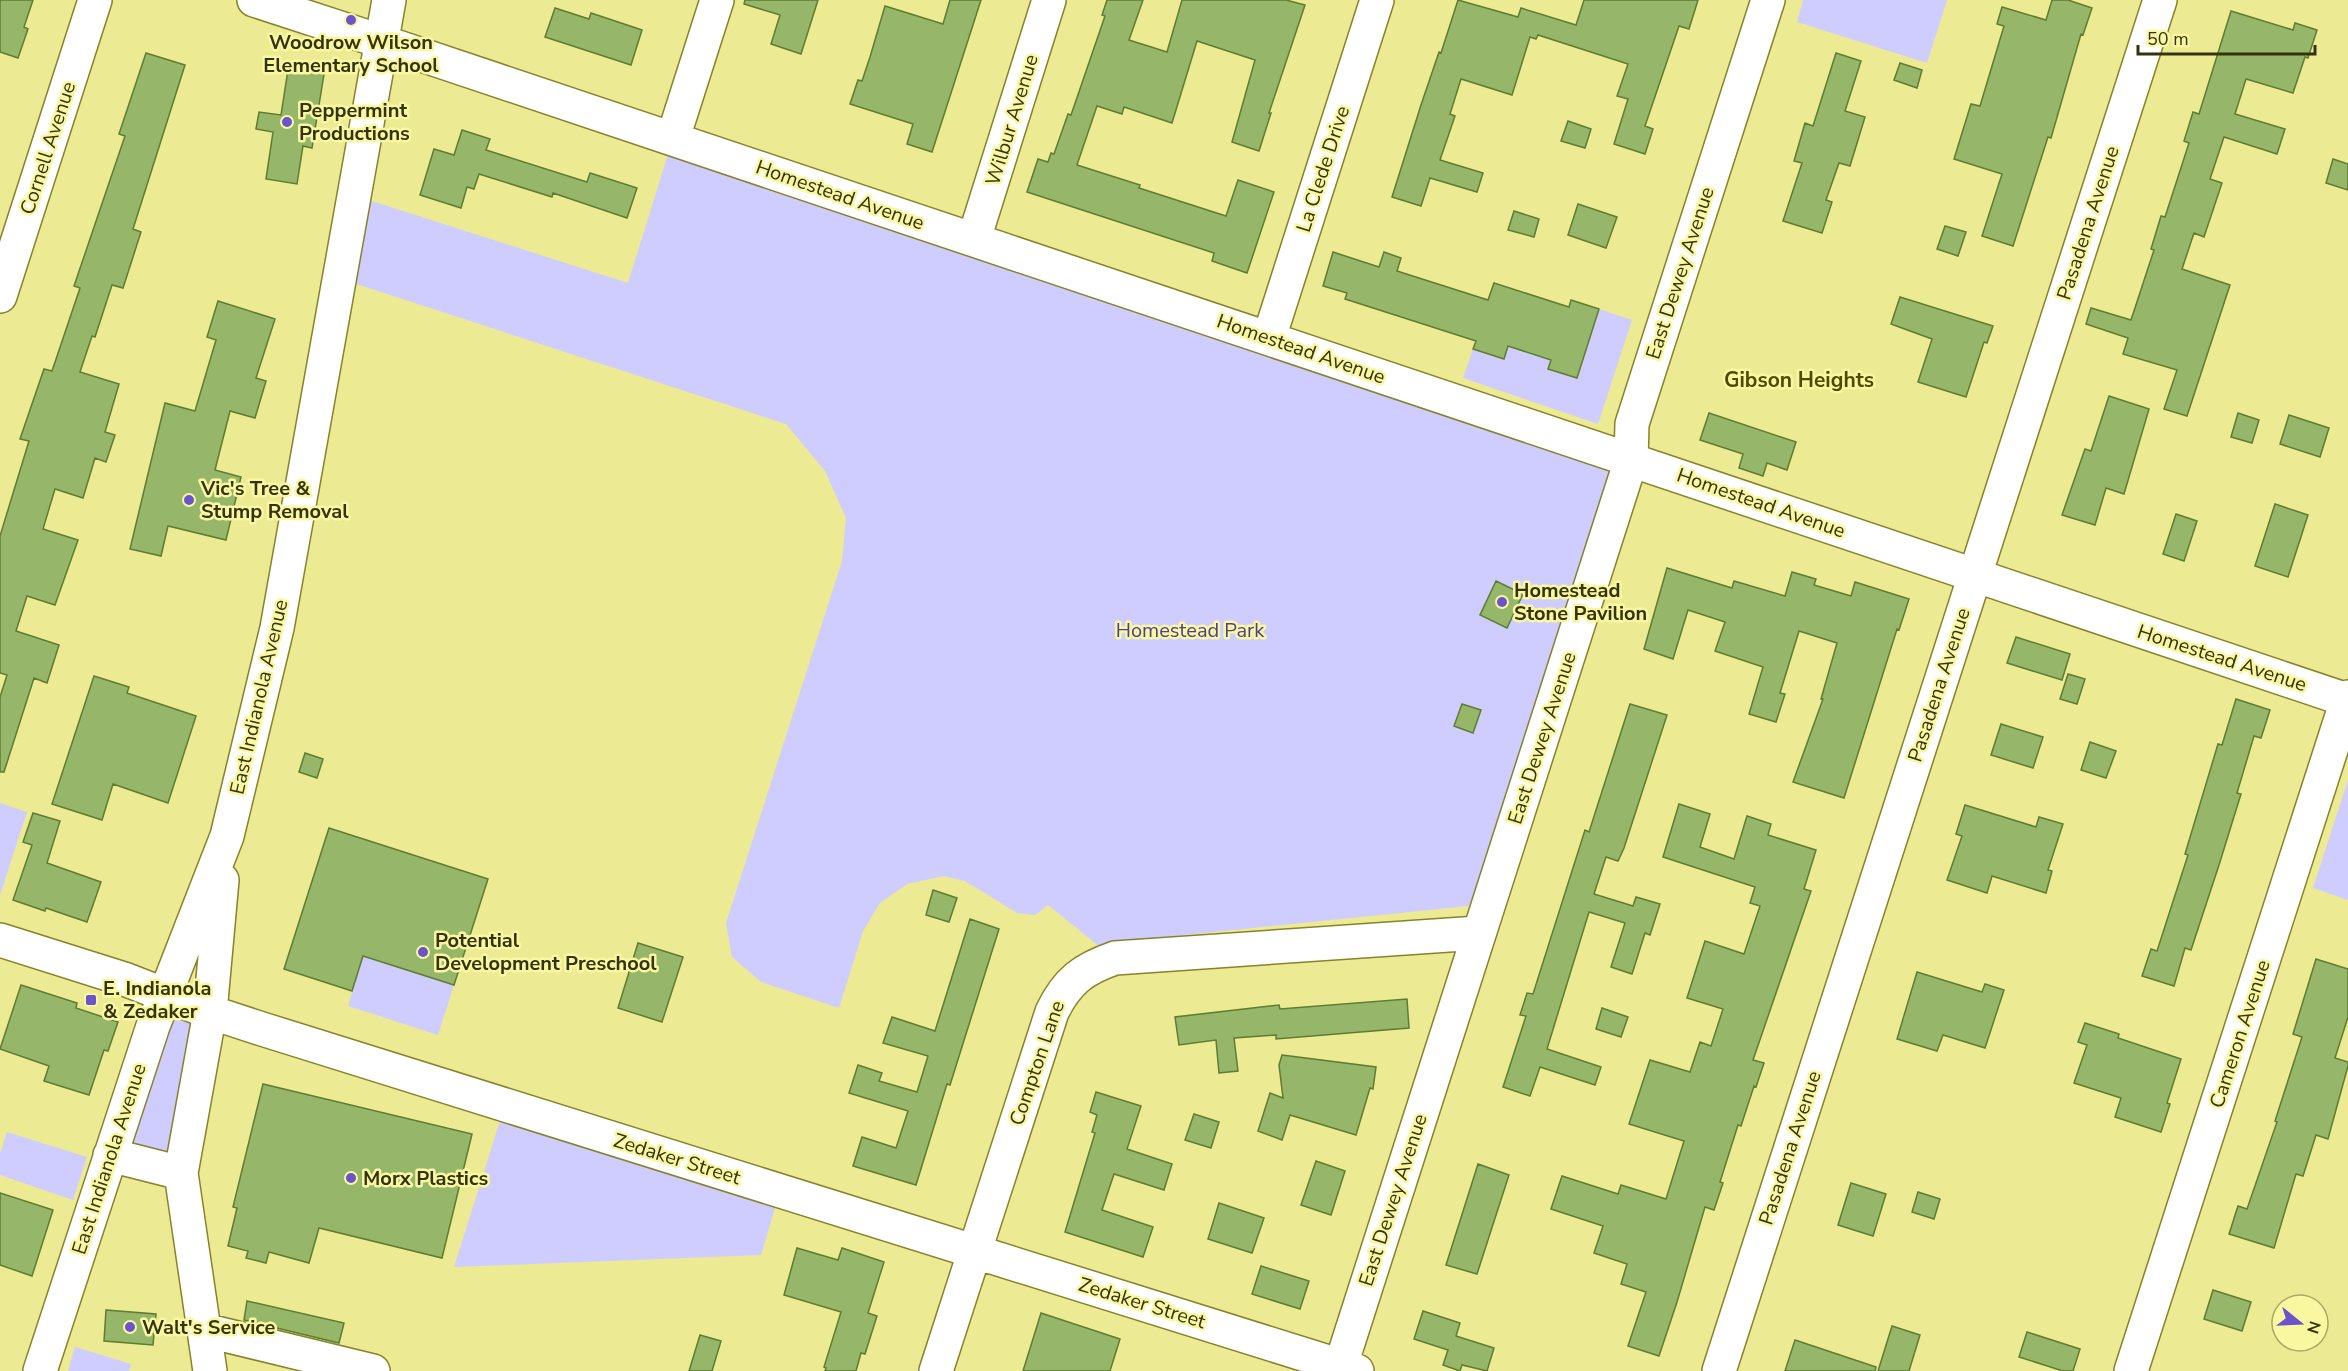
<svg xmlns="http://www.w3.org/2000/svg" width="2348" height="1371" viewBox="0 0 2348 1371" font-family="'Nunito Sans',sans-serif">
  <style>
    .green { fill: #cfccff }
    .building { fill: #96b669; stroke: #5f7c30; stroke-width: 1.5 }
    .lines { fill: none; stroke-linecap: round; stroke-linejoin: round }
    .minor-casing { stroke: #86832a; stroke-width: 36 }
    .minor { stroke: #fff; stroke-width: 33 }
    .poi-dot { fill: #6a53cd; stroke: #f9f8a0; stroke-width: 2 }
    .labels { text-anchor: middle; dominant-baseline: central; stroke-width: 5; stroke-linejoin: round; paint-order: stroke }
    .poi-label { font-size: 20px; font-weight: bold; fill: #34330e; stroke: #f9f8a0; text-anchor: start }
    .street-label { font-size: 20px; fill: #34330e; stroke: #f9f8a0 }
    .park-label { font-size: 20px; fill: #4d4090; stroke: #f9f8a0 }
    .neighbourhood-label { font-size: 21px; font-weight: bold; fill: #4e4b00; stroke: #f9f8a0 }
  </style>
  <rect width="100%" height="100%" fill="#ecea93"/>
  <!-- green -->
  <path class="green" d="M1803,0H1947L1927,63L1797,22Z
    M673,138L1631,460L1478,905L1115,942L1100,947L1048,905L1035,915L1017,913L965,881L944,876L907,884L880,903L863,931L839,1008L761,982L732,957L726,923L842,561L846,518L825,471L786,424L338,278L353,195L628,283Z
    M1599,309L1632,320L1598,424L1463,378L1473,349L1503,359L1508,346L1551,360L1548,369L1577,378Z
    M2348,780V900L2313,888Z
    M0,803L27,812L0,895Z
    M363,956L454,985L438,1035L348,1006Z
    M165,993L204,1010L181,1173L110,1155Z
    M505,1105L780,1191L761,1255L454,1267Z
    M7,1132L87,1157L73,1200L0,1175V1154Z
    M75,1347L131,1364L129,1371H68Z"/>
  <!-- building -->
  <path class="building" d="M0,0H33L24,27L28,29L18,58L0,52Z
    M745,0H818L801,54L771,44L780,15L744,4Z
    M950,0H981L932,152L907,144L913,124L850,104L858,80L862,81L870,57L885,6L943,24Z
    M1107,0H1143L1129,40L1167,52L1182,0H1286L1305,5L1269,113H1271L1259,151L1232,142L1255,60L1197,41L1172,123L1124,107L1122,114L1097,106L1077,165L1140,185L1139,188L1226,216L1238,180L1274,192L1247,273L1212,261L1214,253L1027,192L1038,159L1048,162L1051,153L1054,154L1068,114L1071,115L1105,16L1102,15Z
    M1458,0L1518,17L1521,8L1576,25L1584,0H1698L1689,29L1679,26L1645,126L1653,129L1645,154L1614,144L1628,99L1617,96L1628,64L1538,35L1536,39L1530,37L1512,95L1461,79L1450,114L1455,116L1440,160L1483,173L1477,192L1430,178L1421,206L1392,197L1421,105L1439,52L1441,53Z
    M2052,0H2068L2092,8L2083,35L2081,34L2051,138L2048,137L2013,246L1982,236L2002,174L1954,159L1971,104L1980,106L2004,26L1997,24L2002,7L2046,20Z
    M555,8L589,19L591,13L642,30L631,65L545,37Z
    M2231,11L2293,30L2295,23L2317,30L2308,58L2305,57L2293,93L2246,79L2235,114L2285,129L2277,154L2224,137L2210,179L2222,183L2204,237L2194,233L2182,269L2230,285L2187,416L2164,409L2177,370L2123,354L2128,338L2086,324L2091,308L2131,320L2154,250L2151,249L2161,216L2165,217L2189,143L2184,141L2193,112L2199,114Z
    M146,53L185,65L133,229L141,232L123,288L112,285L95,337L92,336L80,372L119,384L105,432L115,435L106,462L95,458L83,498L55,489L43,529L78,540L55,605L27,596L16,631L59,645L47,683L34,678L4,772H0V697L7,675L0,673V536L29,441L20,439L44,369L52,371L80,288L74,286L125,136L119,134Z
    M1836,53L1861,61L1845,111L1865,117L1850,166L1839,163L1826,200L1832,202L1822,233L1783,221L1802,163L1794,161L1805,123L1813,126Z
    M289,63L325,68L312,148L303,146L297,184L266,179L273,132L256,129L259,112L281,115Z
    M1900,63L1922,70L1917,88L1894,80Z
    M1568,121L1591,129L1585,148L1561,141Z
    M462,130L490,139L486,150L587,182L590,173L637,188L627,218L553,193L552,197L479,174L474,189L467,187L461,208L420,195L434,149L454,155Z
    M2333,159L2348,164V190L2326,183Z
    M1578,204L1617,217L1606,248L1568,235Z
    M1514,211L1539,219L1534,237L1508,230Z
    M1945,226L1966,232L1958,256L1937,249Z
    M1333,252L1379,267L1384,252L1401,258L1397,271L1488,300L1494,283L1569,307L1571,300L1599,309L1577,378L1548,369L1551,360L1508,346L1504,359L1473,349L1476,341L1345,299L1347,293L1323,286Z
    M1900,297L1993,326L1987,343L1984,342L1966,397L1918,382L1932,339L1891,324Z
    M218,301L275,319L256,378L266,381L255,418L230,411L215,470L241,477L226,540L168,526L161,556L130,549L165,403L195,411L216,340L207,337Z
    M2109,396L2149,409L2124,494L2106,488L2095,525L2062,515L2085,449L2091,451Z
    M1709,413L1796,442L1787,470L1767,463L1763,476L1739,468L1743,454L1700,440Z
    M2238,413L2259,420L2252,443L2231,437Z
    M2289,415L2329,428L2320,457L2280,444Z
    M2275,504L2308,515L2288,577L2255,566Z
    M2176,514L2197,521L2184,561L2163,554Z
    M1667,568L1732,588L1734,581L1785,596L1792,572L1816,579L1814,585L1851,596L1855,582L1909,599L1899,630L1897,629L1844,798L1793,782L1823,699H1821L1837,643L1799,631L1780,693L1785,694L1776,722L1749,714L1763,667L1715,651L1725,622L1688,610L1673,659L1644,649Z
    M1496,581L1523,594L1507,628L1480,615Z
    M2016,637L2070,654L2062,680L2007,663Z
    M2068,674L2085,679L2077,704L2060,699Z
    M94,676L129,687L127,693L196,716L168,803L113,784L102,820L52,804Z
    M2236,699L2270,710L2261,738L2254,736L2237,793L2241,794L2219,865L2191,950L2185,948L2174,986L2142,976L2151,949L2157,951L2188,855L2185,854L2218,744L2222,745Z
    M1462,704L1481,710L1473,733L1454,726Z
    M1630,704L1667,715L1624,848L1618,861L1606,857L1594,894L1633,906L1636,897L1660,904L1650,935L1645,933L1632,974L1611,967L1625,923L1589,912L1547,1049L1601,1067L1595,1085L1540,1067L1530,1096L1503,1087L1526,1016L1520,1015L1527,993L1533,994L1585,830L1589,832Z
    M2001,724L2043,737L2033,768L1991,755Z
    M2090,742L2116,751L2106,778L2081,770Z
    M305,753L323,759L317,778L299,772Z
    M1679,804L1710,814L1700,847L1734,859L1747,816L1771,824L1768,835L1816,850L1804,889L1811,891L1753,1060L1764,1063L1756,1087L1754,1086L1741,1126L1738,1125L1720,1182L1723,1183L1714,1210L1705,1207L1677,1302L1659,1356L1628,1346L1646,1292L1621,1284L1627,1264L1594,1253L1603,1226L1551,1209L1562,1176L1618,1194L1621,1185L1666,1199L1684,1141L1629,1124L1650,1060L1690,1072L1700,1042L1711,1046L1723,1009L1687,998L1705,941L1744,954L1760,906L1750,903L1755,887L1663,857Z
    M1965,805L2036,827L2039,817L2063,824L2048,870L2052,871L2046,893L1992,876L1987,893L1947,880L1962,836L1956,834Z
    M33,813L60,821L47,863L101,882L87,922L46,908L45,911L13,900L32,845L23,842Z
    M329,828L488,879L454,985L363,956L352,991L284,969Z
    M933,890L957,898L949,922L926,915Z
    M970,919L999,929L950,1085L947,1084L916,1185L853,1166L862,1137L896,1148L908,1111L849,1093L858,1065L882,1073L879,1081L917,1092L928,1056L883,1043L892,1017L935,1031Z
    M638,943L683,957L662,1022L618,1008Z
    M2316,959L2348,969V1017L2335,1058L2348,1062V1066L2328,1139L2316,1135L2303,1176L2296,1174L2274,1248L2229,1234L2238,1206L2247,1209L2277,1122L2275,1121L2302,1037L2293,1034Z
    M1917,972L1982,992L1985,984L2004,990L1985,1048L1943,1035L1937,1051L1897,1039Z
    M21,985L77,1003L76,1008L118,1022L108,1051L104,1050L89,1095L44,1081L49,1066L0,1049Z
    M1407,999L1409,1028L1276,1039V1035L1234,1038L1238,1071L1219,1073L1216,1040L1179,1045L1175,1017L1279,1005L1280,1009Z
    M1602,1008L1628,1017L1621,1037L1596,1029Z
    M2085,1023L2119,1034L2118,1038L2181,1059L2167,1103L2170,1104L2161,1132L2115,1117L2121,1098L2074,1083L2087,1045L2078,1042Z
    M1282,1055L1376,1067L1373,1089L1370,1088L1356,1135L1290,1115L1282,1140L1258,1131L1270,1093L1283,1098L1279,1065Z
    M263,1084L472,1134L442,1258L319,1228L309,1263L269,1252L266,1263L246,1258L248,1251L228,1246L237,1208L233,1207Z
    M1096,1092L1141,1106L1127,1149L1172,1164L1164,1190L1114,1174L1102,1210L1153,1227L1143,1257L1065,1232L1095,1133L1092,1132L1097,1115L1090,1112Z
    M1194,1114L1219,1122L1211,1148L1185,1140Z
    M1316,1161L1345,1171L1331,1215L1301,1205Z
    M1478,1164L1509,1175L1477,1274L1446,1265Z
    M1851,1183L1886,1194L1873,1236L1838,1225Z
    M1918,1192L1940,1199L1934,1219L1912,1212Z
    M0,1193L53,1210L32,1276L0,1265Z
    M1219,1203L1264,1218L1252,1253L1208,1239Z
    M797,1248L838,1260L842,1248L884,1262L868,1313L877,1316L865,1354L861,1353L856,1371H825L826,1368L824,1367L841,1312L784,1295Z
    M1261,1266L1309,1281L1300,1309L1252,1294Z
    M2213,1290L2251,1302L2242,1331L2204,1319Z
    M247,1301L344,1323L339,1343L244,1320Z
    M106,1310L156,1314L153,1345L104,1341Z
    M1423,1311L1460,1323L1456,1336L1494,1348L1487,1371L1462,1365L1460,1371L1443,1365L1448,1350L1414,1339Z
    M1041,1313L1120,1339L1110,1371H1023Z
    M1892,1326L1920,1335L1909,1371H1878Z
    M2027,1332L2080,1349L2073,1371H2063L2019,1357Z
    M700,1335L721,1341L712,1371H689Z
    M1795,1340L1876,1367L1875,1371H1785Z"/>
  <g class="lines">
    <defs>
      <path id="minor" d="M254,0L380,41L2347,700
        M673,138L717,0
        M974,239L1049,0
        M0,296L95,0
        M1269,338L1377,0
        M0,940L127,980L204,1010L262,1029L1357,1371
        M110,1155L181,1173
        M204,1330L373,1371
        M40,1371L153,1026L227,836L277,628L389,0
        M210,1371L181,1173L210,1012L222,880
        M936,1371L1052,1012C1067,981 1083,969 1115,958L1478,933
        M1339,1371L1631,460L1632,424L1768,0
        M1719,1371L2160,0
        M2131,1371L2348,697"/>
    </defs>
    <!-- minor casing -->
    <use href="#minor" class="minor-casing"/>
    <!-- minor -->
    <use href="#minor" class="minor"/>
  </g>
  <!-- markers -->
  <g class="poi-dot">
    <circle cx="351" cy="20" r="6"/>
    <circle cx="287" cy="122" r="6"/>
    <circle cx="189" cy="500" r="6"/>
    <circle cx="1502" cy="602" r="6"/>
    <circle cx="423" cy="952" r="6"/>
    <rect x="85" y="994" width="12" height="12" rx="3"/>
    <circle cx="351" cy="1178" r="6"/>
    <circle cx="130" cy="1327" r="6"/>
  </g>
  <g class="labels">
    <!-- poi labels -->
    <g class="poi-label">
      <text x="351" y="42" text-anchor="middle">Woodrow Wilson<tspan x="351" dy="23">Elementary School</tspan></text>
      <text x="299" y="110">Peppermint<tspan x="299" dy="23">Productions</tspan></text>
      <text x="201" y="488">Vic's Tree &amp;<tspan x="201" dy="23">Stump Removal</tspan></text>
      <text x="1514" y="590">Homestead<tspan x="1514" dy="23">Stone Pavilion</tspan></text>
      <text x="435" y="940">Potential<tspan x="435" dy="23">Development Preschool</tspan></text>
      <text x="103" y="988">E. Indianola<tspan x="103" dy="23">&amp; Zedaker</tspan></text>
      <text x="363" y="1178">Morx Plastics</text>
      <text x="142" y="1327">Walt's Service</text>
    </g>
    <!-- street labels -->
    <g class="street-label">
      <text transform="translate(1012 120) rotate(-73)">Wilbur Avenue</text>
      <text transform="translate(48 148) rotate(-72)">Cornell Avenue</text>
      <text transform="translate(1323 169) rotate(-72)">La Clede Drive</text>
      <text transform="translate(840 195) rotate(19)">Homestead Avenue</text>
      <text transform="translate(2088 223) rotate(-72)">Pasadena Avenue</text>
      <text transform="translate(1680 273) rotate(-72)">East Dewey Avenue</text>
      <text transform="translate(1301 349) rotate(19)">Homestead Avenue</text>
      <text transform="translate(1761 503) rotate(19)">Homestead Avenue</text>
      <text transform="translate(2222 658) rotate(18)">Homestead Avenue</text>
      <text transform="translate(1939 685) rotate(-72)">Pasadena Avenue</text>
      <text transform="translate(259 697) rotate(-77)">East Indianola Avenue</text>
      <text transform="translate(1542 738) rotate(-72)">East Dewey Avenue</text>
      <text transform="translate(2240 1034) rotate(-72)">Cameron Avenue</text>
      <text transform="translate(1037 1063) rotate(-71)">Compton Lane</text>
      <text transform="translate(1790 1148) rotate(-72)">Pasadena Avenue</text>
      <text transform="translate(109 1159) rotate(-72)">East Indianola Avenue</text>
      <text transform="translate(677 1159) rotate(17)">Zedaker Street</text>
      <text transform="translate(1393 1200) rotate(-72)">East Dewey Avenue</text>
      <text transform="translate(1142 1303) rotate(17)">Zedaker Street</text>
    </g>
    <!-- park labels -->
    <g class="park-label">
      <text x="1190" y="630">Homestead Park</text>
    </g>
    <!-- neighbourhood labels -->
    <g class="neighbourhood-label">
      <text x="1799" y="380">Gibson Heights</text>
    </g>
  </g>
  <!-- north arrow -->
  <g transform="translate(2300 1323) rotate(108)"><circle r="28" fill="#f9f8a0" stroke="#aaa966" stroke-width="1.5"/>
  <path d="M0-4.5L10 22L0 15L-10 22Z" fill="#6a53cd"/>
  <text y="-9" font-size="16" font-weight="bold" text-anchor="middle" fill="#34330e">N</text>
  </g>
  <!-- scale -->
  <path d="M2138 45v9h177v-9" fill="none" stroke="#34330e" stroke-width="3"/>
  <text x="2147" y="45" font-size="18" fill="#34330e" stroke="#f9f8a0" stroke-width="4.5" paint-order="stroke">50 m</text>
</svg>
